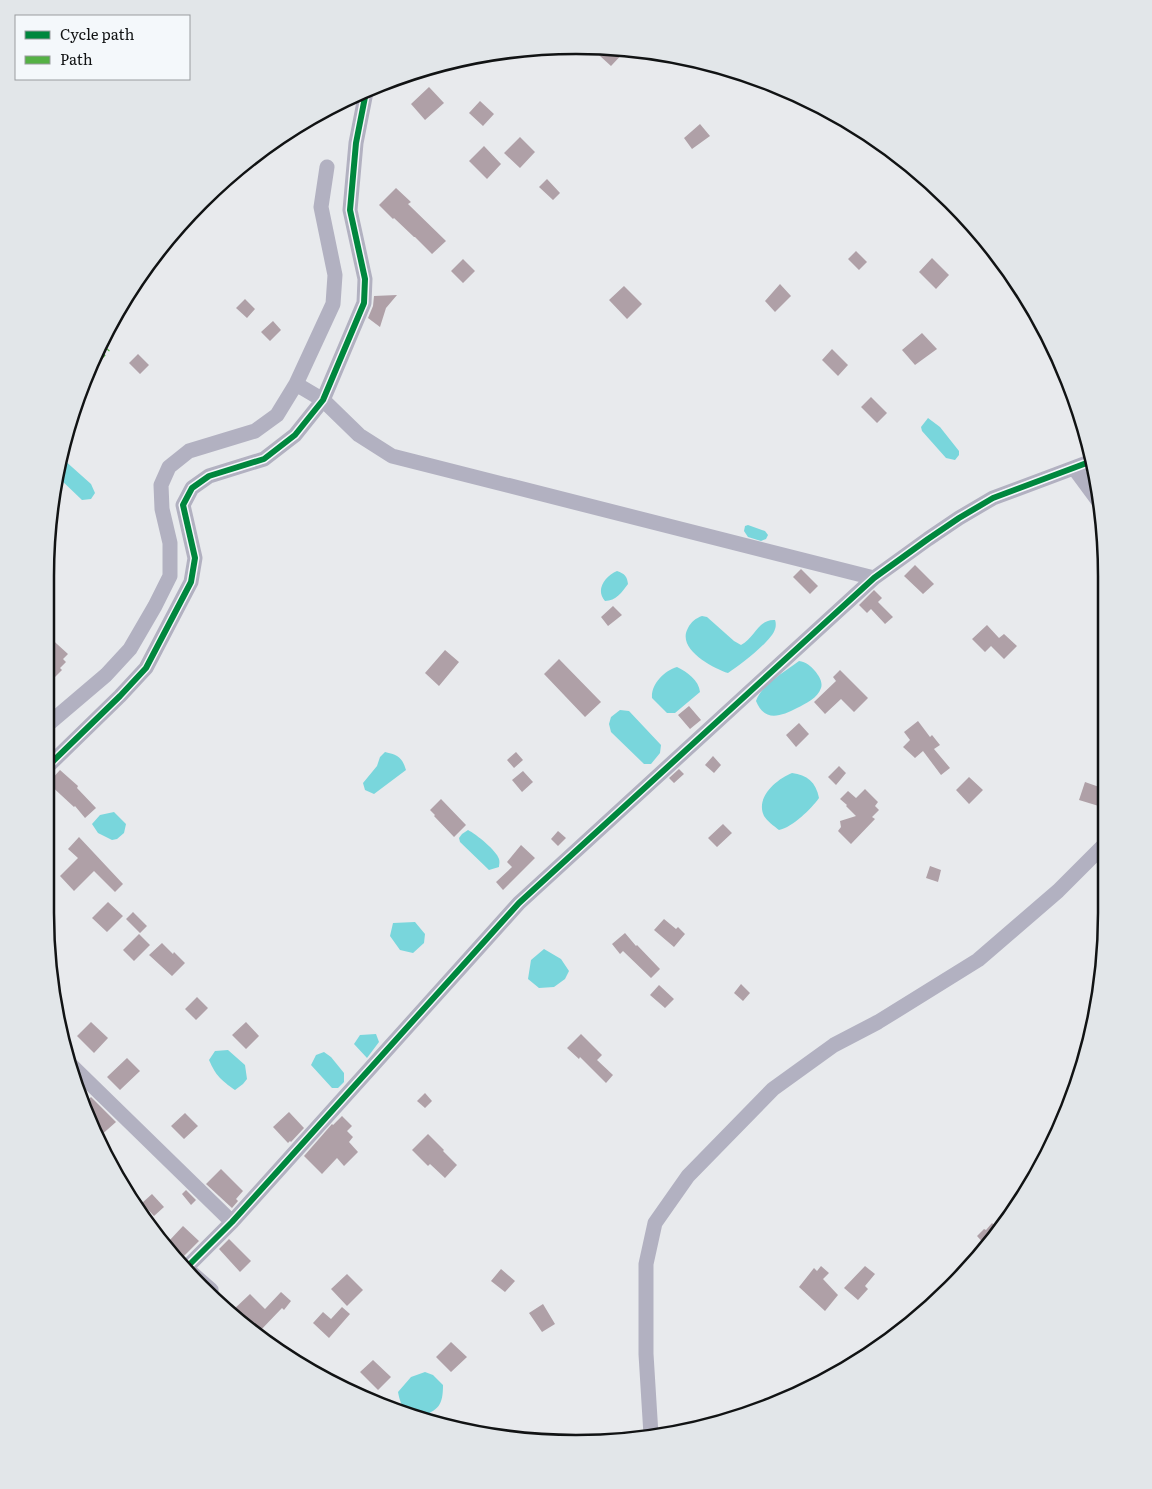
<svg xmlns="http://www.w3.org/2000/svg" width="1152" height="1489" viewBox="0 0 1152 1489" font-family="Literata,serif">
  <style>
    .water { fill: #79d6dc }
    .building { fill: #afa0a7 }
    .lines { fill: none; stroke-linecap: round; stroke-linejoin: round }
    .minor { stroke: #b2b1c1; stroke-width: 15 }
    .quiet { stroke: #54b144; stroke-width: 5; stroke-dasharray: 10 5; stroke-linecap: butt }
    .cycleway-casing { stroke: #f4f8fb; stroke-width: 9 }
    .cycleway { stroke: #00873e; stroke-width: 6 }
    .rim { fill: none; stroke: #111314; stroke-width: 2.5 }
  </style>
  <rect width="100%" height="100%" fill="#e8eaed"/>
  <!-- water -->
  <path class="water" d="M928,418L940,427L959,451V455L955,460L946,458L922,431L921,427Z
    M63,459L91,484L95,493L91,499L82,500L59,478Z
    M748,525L765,531L768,535L766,539L761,541L748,537L744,531L745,526Z
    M617,571C625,574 627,576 628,584C622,592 616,601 605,601C595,590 605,576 617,571Z
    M702,616L707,617L734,641L741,645C755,638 758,619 775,620C776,622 776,627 775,629C772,641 739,666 728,673C713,668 676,649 688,628C691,622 696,618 702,616Z
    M799,661C806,662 811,666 815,671C819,676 823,682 821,688C818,698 805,704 797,708C781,716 765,723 756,701C761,685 786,671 799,661Z
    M677,667C687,672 699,680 700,692L675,713H667L652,698C651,684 664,671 677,667Z
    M620,710L629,711L661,745L660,753L651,764H644L611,732L609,724L611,717Z
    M385,752C398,755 402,757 406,770L374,794L365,790L363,783L377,766L380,757Z
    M792,773C807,775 816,782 819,798C811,809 793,827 779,830C774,826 767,821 764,816C755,797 777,779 792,773Z
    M114,812L126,824L124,833L117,839L112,840L98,833L92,824L100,815Z
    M468,830C476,834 497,851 499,859C500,863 499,864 499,867L489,870L460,842L459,838L462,834Z
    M415,922L425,934L424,943L413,953L400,950L390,936L393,923Z
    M544,949L561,959L569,971L565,979L554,987L539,988L528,979L531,960Z
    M376,1034L379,1042L367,1058L354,1044L360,1035Z
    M228,1050L245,1065L247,1079L243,1084L235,1090C221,1080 216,1076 209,1060L215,1051Z
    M324,1052L331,1057L344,1073V1082L338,1088H332L311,1065L316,1055Z
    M425,1372L433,1375L443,1385C443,1405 439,1410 420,1417C405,1411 401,1408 398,1392L411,1377Z"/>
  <!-- building -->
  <path class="building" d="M589,46L610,48L626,50L611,66Z
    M429,87L444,103L425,120L411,104Z
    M480,101L494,114L483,126L469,113Z
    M700,124L710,136L692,149L684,138Z
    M520,137L535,152L520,168L504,153Z
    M484,146L501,164L487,179L469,161Z
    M547,179L560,193L553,200L539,187Z
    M396,188L411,202L408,204L446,241L432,254L415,237H414L394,218L393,219L379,205Z
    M856,251L867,262L859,270L848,259Z
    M932,258L949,275L936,289L919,272Z
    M463,259L475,271L463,283L451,271Z
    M780,284L791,296L775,312L765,301Z
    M624,286L642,304L627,319L609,300Z
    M397,295L386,308L380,327L368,318L373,306L374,296Z
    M245,299L255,309L247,318L236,308Z
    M273,321L281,330L270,341L261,332Z
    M922,333L937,349L915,365L902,350Z
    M832,349L848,365L838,376L822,360Z
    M138,354L149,365L140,374L129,363Z
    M871,397L887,413L877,423L861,407Z
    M915,565L934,584L923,594L904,576Z
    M801,569L818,586L810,594L793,577Z
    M874,590L882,598L878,602L893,617L885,624L871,609L867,613L859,605Z
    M613,606L622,615L608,626L601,617Z
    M987,625L999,638L1004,634L1017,646L1004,659L991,646L985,652L972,639Z
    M46,634L68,654L63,659L66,662L60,668L62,670L46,686Z
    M445,650L459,662L439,686L425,673Z
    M559,659L601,702L585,717L544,674Z
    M840,670L868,698L854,712L841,699L825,714L814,702L836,681L833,677Z
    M689,706L701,720L690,729L678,715Z
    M918,721L930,737L932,735L940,745L934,749L950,768L941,775L923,751L915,758L903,747L910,740L904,732Z
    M799,723L809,734L796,747L786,735Z
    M516,752L523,760L514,768L507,760Z
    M713,756L721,765L714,773L705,765Z
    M839,766L846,773L836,785L828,777Z
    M679,769L684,774L674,783L669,778Z
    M60,770L78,786L77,788L96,808L85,818L75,806L74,807L48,783Z
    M523,771L533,782L522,792L512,780Z
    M969,777L983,790L969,804L956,790Z
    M1085,782L1102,788V807L1079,800Z
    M865,789L878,802L875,806L879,810L872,817L875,819L851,844L838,831L841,827L840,821L856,816L846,806L847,805L840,799L848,791L856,798Z
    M441,799L466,825L454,837L434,816L435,815L430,810Z
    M723,824L732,833L717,847L708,838Z
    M558,831L566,838L558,846L551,839Z
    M79,837L123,884L115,892L94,871L74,891L60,876L78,858L68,849Z
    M521,845L535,858L503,890L496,882L512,867L507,862Z
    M930,866L941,870L938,882L926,878Z
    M108,902L123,916L107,932L92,918Z
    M133,912L147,926L140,933L126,919Z
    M664,919L676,929L678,927L685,934L674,947L654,930Z
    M625,933L636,946L637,945L660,969L651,978L623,951L620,954L612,944Z
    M139,934L150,945L134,961L123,950Z
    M162,943L173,954L174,952L185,963L172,976L149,955Z
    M741,984L750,993L743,1001L734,993Z
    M659,985L674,999L665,1008L650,995Z
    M197,997L208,1008L196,1020L185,1009Z
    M91,1022L108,1038L94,1053L77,1036Z
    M246,1022L259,1036L246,1049L232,1035Z
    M581,1034L602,1055L597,1060L613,1075L606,1083L580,1057L579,1059L567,1048Z
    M127,1058L140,1071L120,1090L107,1077Z
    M425,1093L432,1101L425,1108L417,1101Z
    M91,1097L116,1122L99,1137L85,1103Z
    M289,1112L304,1128L291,1142L290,1141L288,1143L273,1127Z
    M185,1113L198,1126L184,1139L171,1126Z
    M342,1116L352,1126L347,1131L353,1137L349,1142L358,1152L344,1166L337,1158L322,1174L304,1156L332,1124L333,1125Z
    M428,1134L444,1150L443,1151L457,1165L445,1178L430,1164L428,1166L412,1150Z
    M221,1169L243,1191L236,1199L238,1201L232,1208L206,1184Z
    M186,1190L196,1200L191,1205L182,1194Z
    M152,1194L164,1207L154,1216L142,1203Z
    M992,1223L999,1230L986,1246L977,1236L984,1229L986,1230Z
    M183,1226L199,1241L183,1257L168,1242Z
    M229,1239L251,1261L240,1272L219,1249Z
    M821,1266L829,1273L823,1279L838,1295L825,1311L799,1287L814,1268L817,1271Z
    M865,1266L875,1274L865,1286L868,1289L858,1300L844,1288Z
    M501,1269L515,1281L505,1292L491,1281Z
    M347,1274L363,1290L347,1306L331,1289Z
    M281,1292L291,1301L284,1310L282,1308L258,1333L232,1311L250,1294L265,1309Z
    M543,1304L555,1324L542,1332L529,1313Z
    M342,1307L350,1314L329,1338L313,1323L323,1312L331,1319Z
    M451,1342L467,1357L451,1372L436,1357Z
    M373,1360L391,1377L378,1390L360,1372Z"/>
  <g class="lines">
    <!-- minor -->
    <path class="minor" d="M296,384L323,400L359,435L392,456L874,578
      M1074,468L1102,506
      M46,726L106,675L130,649L155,606L170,576V543L162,509L161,485L169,467L189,451L255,431L277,415L296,384L333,304L335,275L321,207L327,167
      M45,769L120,696L146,668L191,582L195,558L183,505L192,488L209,476L264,459L295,435L323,400L364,303L365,279L350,210L356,143L366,92L364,90
      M67,1061L232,1222
      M186,1268L211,1290L209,1295
      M185,1269L232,1222L519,903L874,578L928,539L959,518L993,498L1092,461
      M651,1435L646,1354V1264L655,1223L688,1176L773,1089L834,1045L878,1022L978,960L1058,891L1102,847"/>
    <!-- quiet -->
    <path class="quiet" d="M87,372L108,349"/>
    <defs>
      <path id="cycleway" d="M45,769L120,696L146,668L191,582L195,558L183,505L192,488L209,476L264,459L295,435L323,400L364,303L365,279L350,210L356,143L366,92L364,90
        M185,1269L232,1222L519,903L874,578L928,539L959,518L993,498L1092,461"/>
    </defs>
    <!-- cycleway casing -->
    <use href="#cycleway" class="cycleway-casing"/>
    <!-- cycleway -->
    <use href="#cycleway" class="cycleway"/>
  </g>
  <!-- crop -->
  <path d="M0 0H1152V1489H0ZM576 54H576A522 522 0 0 1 1098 576V913A522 522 0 0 1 576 1435H576A522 522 0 0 1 54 913V576A522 522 0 0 1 576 54Z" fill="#e2e6e9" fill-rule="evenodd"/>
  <path class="rim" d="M576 54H576A522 522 0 0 1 1098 576V913A522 522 0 0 1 576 1435H576A522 522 0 0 1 54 913V576A522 522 0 0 1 576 54Z"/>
  <!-- legend -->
  <rect x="15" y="15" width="175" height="65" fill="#f4f8fb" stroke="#999c9f"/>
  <rect x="25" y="31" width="25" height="8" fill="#00873e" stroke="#999c9f"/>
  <text x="60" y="40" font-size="15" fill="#111314">Cycle path</text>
  <rect x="25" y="56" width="25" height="8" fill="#54b144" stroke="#999c9f"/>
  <text x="60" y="65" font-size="15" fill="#111314">Path</text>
</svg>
